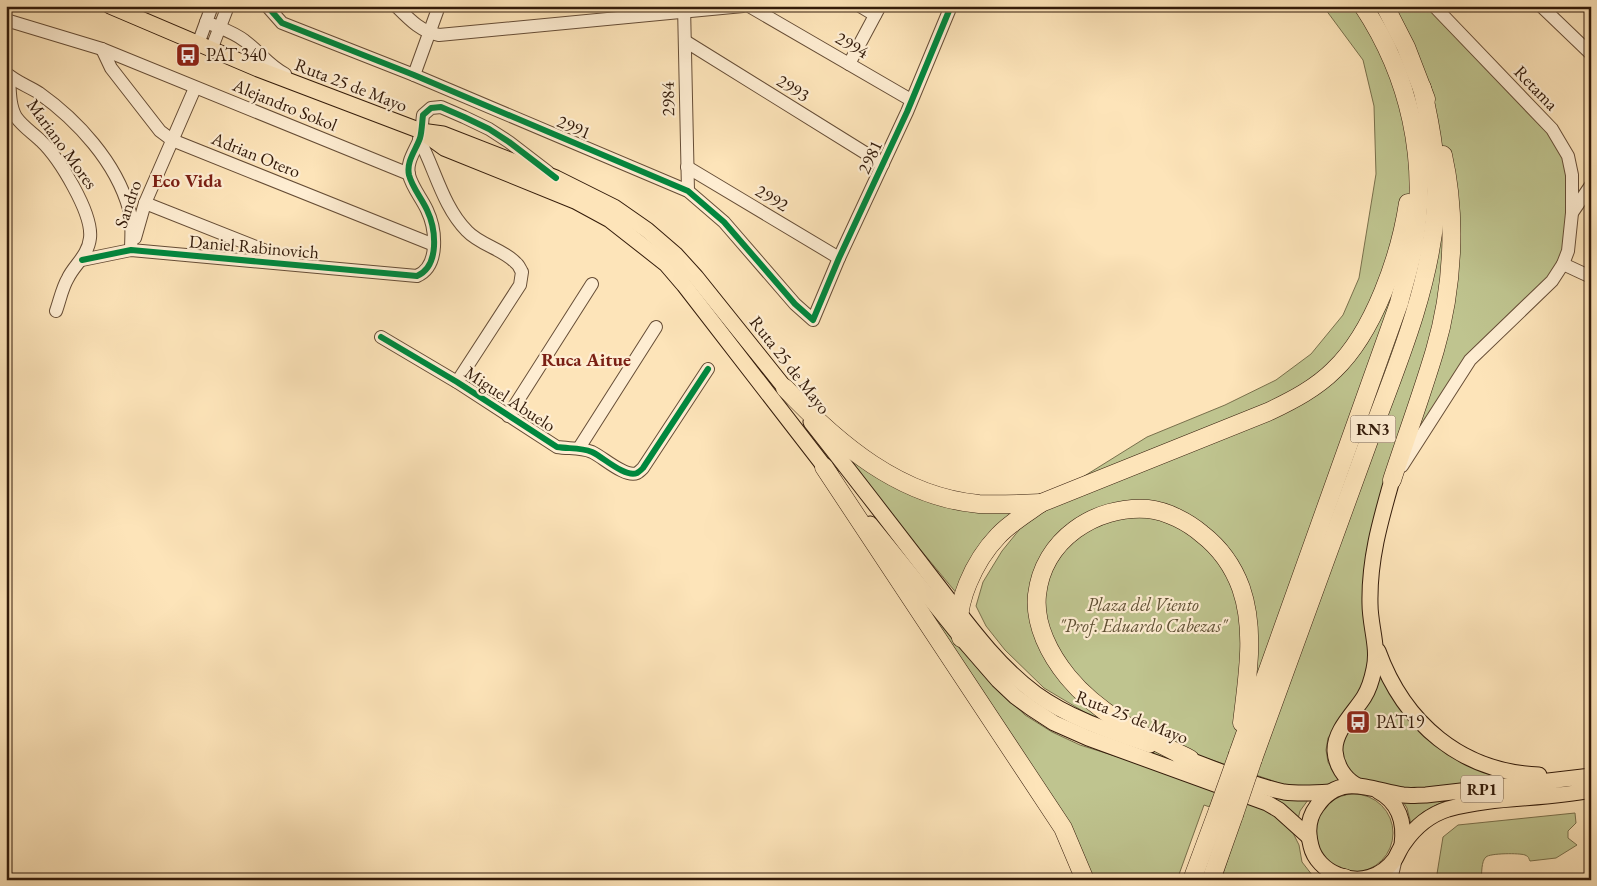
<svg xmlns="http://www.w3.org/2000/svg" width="1597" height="886" font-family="'EB Garamond',serif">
<rect width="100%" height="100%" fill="#fde4b9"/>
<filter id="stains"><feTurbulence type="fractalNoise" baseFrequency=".004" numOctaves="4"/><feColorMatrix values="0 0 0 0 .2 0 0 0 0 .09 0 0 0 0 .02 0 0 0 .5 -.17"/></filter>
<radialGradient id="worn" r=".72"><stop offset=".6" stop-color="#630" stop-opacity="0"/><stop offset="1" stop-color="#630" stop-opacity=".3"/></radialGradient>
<g fill="#bfc48f" stroke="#79704c">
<path d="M1323 6H1434L1552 129 1572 175 1563 264 1470 360 1379 510 1371 643 1367 681 1328 738 1326 750 1328 762 1340 783 1322 786 1285 785 1101 722 1044 688 1005 650 986 626 976 606 983 582 1002 551 1041 503 1147 437 1225 405 1276 380 1311 354 1343 315 1359 278 1376 174 1374 106 1363 60Z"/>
<path d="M837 449 885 479 1019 510 958 595Z"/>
<path d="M881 545 984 676 1025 715 1052 732 1080 745 1198 782 1271 811 1293 833 1299 845 1302 862 1316 880H1221L1241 818 1204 805 1177 880H1088Z"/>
<path d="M1380 665 1424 733 1525 778 1422 789 1404 790 1363 781 1353 776 1345 765 1340 743Z"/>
<path d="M1026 691 1308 800 1300 811 1298 819 1075 726 1040 706Z"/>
<circle cx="1354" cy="833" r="39"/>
<path d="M1402 800 1444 801 1422 813 1411 824 1407 808Z"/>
<path d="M1575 813 1576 823 1568 831V838L1577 845 1556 858 1530 861C1528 857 1529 857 1525 855 1520 853 1490 853 1486 857 1481 861 1482 874 1481 880H1436L1443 837 1458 825Z"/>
</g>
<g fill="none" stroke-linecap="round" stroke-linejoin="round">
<defs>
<g id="minor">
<path d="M267 6 282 23 414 75 688 191 724 222 795 304 813 320 839 258 907 112 951 6"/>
<path d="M396 6C409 19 421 32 439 35L743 6"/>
<path d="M684 6 688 191"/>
<path d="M749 6 911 100"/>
<path d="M860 6 875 15"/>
<path d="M1434 6 1552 129 1568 156 1572 175V213"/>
<path d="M1541 6 1591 54"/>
<path d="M6 20 102 49 409 174"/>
<path d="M206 22C220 28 234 32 245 41 261 53 267 64 285 74"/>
<path d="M685 41 883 164"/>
<path d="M198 44 212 6"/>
<path d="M102 49 111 68 160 131 172 140 434 245"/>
<path d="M211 50 228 6"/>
<path d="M849 64 880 6"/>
<path d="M6 73C16 82 28 86 39 93 77 120 116 162 129 209 133 221 131 238 131 250"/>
<path d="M414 75 439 6"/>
<path d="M9 76C10 89 9 105 16 117 23 127 33 133 41 141 59 158 93 213 90 238 88 256 74 265 68 278 62 288 60 300 56 311"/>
<path d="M419 139C435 169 443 207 467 231 480 245 503 249 516 263 519 265 520 269 522 272L520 285 457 382"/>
<path d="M687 167 839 258"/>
<path d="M145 203 294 262"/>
<path d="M135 238 145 203 195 88"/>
<path d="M82 260 131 250 417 276C440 266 436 229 427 210 422 199 412 187 409 175 406 161 416 150 420 138 422 131 422 122 423 115L431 108 441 107 464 117 489 129 509 142 548 172"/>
<path d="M1563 264 1591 277"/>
<path d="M381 337 457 382 557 447C569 449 580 447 592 452 603 457 625 478 637 473 639 472 641 470 643 468L708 369"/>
<path d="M508 416 592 284"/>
<path d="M579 448 656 327"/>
<path d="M1402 466 1470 360 1552 281 1563 264 1568 251 1572 213 1591 185"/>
<path d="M1391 880 1396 858"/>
</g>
<g id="major">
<path d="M110 6 258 69 421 131 443 134 556 178 614 207 647 230 676 255 696 277 793 398"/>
<path d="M422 132 444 148 575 201 610 220 666 264 684 285 831 475"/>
<path d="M811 422C852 474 892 526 932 578 964 619 995 664 1036 694 1071 719 1110 731 1150 745"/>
<path d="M870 524 965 642 998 680 1016 697 1031 708 1054 723 1088 738 1267 803 1279 810 1309 837"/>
<path d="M1378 651C1404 723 1461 772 1539 775"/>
<path d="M1179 756C1211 767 1252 786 1284 792 1300 794 1315 793 1330 792"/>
<path d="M1591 776 1426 795C1418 795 1411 796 1403 795 1371 790 1340 772 1317 806 1308 818 1307 832 1311 846 1314 859 1325 870 1338 875 1359 884 1381 878 1395 859 1398 854 1400 848 1404 843 1415 827 1429 815 1448 809 1494 796 1544 800 1591 790"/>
<path d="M1356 785C1344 778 1336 765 1335 751 1334 731 1354 713 1364 697 1369 689 1372 679 1374 669 1379 648 1370 626 1370 604 1369 560 1380 522 1392 480"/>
<path d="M1378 791C1399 802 1405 823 1402 845"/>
</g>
<g id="highway">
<path d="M1385 6 1406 47 1426 99"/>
<path d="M785 388C838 444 900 497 979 504 999 505 1020 504 1041 503"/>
<path d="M824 467 1063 828 1085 880"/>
<path d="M1392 480C1406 437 1422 394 1435 350 1453 289 1457 217 1443 155"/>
<path d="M961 638C952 605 976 559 998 536 1010 523 1027 513 1041 503L1270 411C1293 400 1316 388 1334 370 1374 332 1400 256 1408 203"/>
<path d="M1238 754 1399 303C1404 283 1411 263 1414 243 1428 160 1410 77 1363 6"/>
<path d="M1190 759C1146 737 1100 716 1068 677 1050 655 1034 625 1037 595 1043 540 1095 505 1148 509 1167 511 1188 522 1202 534 1220 548 1233 566 1241 588 1256 631 1247 679 1242 723"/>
<path d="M1253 759C1291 654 1330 549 1368 443 1395 370 1428 294 1435 216 1439 172 1432 130 1422 88"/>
<path d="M1192 880 1218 810"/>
<path d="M1211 880 1234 815"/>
<path d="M1343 880 1345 878"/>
</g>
</defs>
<use href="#minor" stroke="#664d36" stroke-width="14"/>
<use href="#major" stroke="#331b0a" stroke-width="17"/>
<use href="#highway" stroke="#331b0a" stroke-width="19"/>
<use href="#minor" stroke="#feedd2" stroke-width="12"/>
<use href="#major" stroke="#fde4b9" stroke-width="15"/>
<use href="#highway" stroke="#fde4b9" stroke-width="18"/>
<defs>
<g id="highway-bridge">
<path d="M1218 810 1238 754"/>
<path d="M1234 815 1253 759"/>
</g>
</defs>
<use href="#highway-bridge" stroke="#331b0a" stroke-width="19" stroke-linecap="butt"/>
<use href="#highway-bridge" stroke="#fde4b9" stroke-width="18"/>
<defs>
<g id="cycleway">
<path d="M267 6 282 23 414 75 688 191 724 222 795 304 813 320 839 258 907 112 951 6"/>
<path d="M82 260 131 250 417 276C440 266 436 229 427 210 422 199 412 187 409 175 406 161 416 150 420 138 422 131 422 122 423 115L431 108 441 107 464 117 489 129 509 142 556 178"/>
<path d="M381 337 457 382 557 447C569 449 580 447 592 452 603 457 625 478 637 473 639 472 641 470 643 468L708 369"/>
</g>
</defs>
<use href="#cycleway" stroke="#feedd2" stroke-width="9"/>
<use href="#cycleway" stroke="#00873e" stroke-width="6"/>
</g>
<defs>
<symbol id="bus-square" viewBox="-11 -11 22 22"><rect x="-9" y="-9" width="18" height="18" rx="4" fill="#8f2418" stroke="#feedd2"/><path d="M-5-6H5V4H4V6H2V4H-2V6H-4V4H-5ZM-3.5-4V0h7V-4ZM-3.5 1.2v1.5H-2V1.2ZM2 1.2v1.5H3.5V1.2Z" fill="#fff"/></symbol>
</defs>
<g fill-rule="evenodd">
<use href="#bus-square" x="174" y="41" width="28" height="28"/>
<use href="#bus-square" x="1344" y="708" width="28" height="28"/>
</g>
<g text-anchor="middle" stroke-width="4.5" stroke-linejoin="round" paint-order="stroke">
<g fill="#feedd2" stroke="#705a46" stroke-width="1">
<rect x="1350.5" y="415.5" width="45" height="27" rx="4"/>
<rect x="1461" y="775.5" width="42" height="27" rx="4"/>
</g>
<g font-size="16" font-weight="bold" fill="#331b0a">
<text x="1373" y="435">RN3</text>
<text x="1482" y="795">RP1</text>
</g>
<g font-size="18" fill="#331b0a" stroke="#feedd2">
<text transform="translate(852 45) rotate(30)" y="6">2994</text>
<text transform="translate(351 85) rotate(21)" y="6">Ruta 25 de Mayo</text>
<text transform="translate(793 88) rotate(32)" y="6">2993</text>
<text transform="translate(1536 88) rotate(46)" y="6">Retama</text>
<text transform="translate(668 99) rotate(-91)" y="6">2984</text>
<text transform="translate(285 105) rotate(22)" y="6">Alejandro Sokol</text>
<text transform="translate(574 127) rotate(23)" y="6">2991</text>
<text transform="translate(62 144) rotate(54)" y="6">Mariano Mores</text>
<text transform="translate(256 155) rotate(22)" y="6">Adrian Otero</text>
<text transform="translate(870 157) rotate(-65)" y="6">2981</text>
<text transform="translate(772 198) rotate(31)" y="6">2992</text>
<text transform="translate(128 204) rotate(-71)" y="6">Sandro</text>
<text transform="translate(254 247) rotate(5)" y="6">Daniel Rabinovich</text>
<text transform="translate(790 365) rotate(52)" y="6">Ruta 25 de Mayo</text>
<text transform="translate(510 399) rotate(33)" y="6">Miguel Abuelo</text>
<text transform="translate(1132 717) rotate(21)" y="6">Ruta 25 de Mayo</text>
</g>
<g font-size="18" fill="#331b0a" stroke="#feedd2" text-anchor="start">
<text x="206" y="61">PAT 340</text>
<text x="1376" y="728">PAT19</text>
</g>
<g font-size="18" font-style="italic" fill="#5d4e32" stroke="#feedd2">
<text x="1143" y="611">Plaza del Viento<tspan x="1143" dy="21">"Prof. Eduardo Cabezas"</tspan></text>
</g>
<g font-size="19" font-weight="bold" fill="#7a1f14" stroke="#feedd2">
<text x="187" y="187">Eco Vida</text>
<text x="586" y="366">Ruca Aitue</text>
</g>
</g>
<rect width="1597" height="886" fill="none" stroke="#fde4b9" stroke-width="25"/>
<rect x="8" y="8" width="1582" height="871" fill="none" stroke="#331b0a" stroke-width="2.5"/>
<rect x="12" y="12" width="1572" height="861" fill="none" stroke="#331b0a"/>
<rect width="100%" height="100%" filter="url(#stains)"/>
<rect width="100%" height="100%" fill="url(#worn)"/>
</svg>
